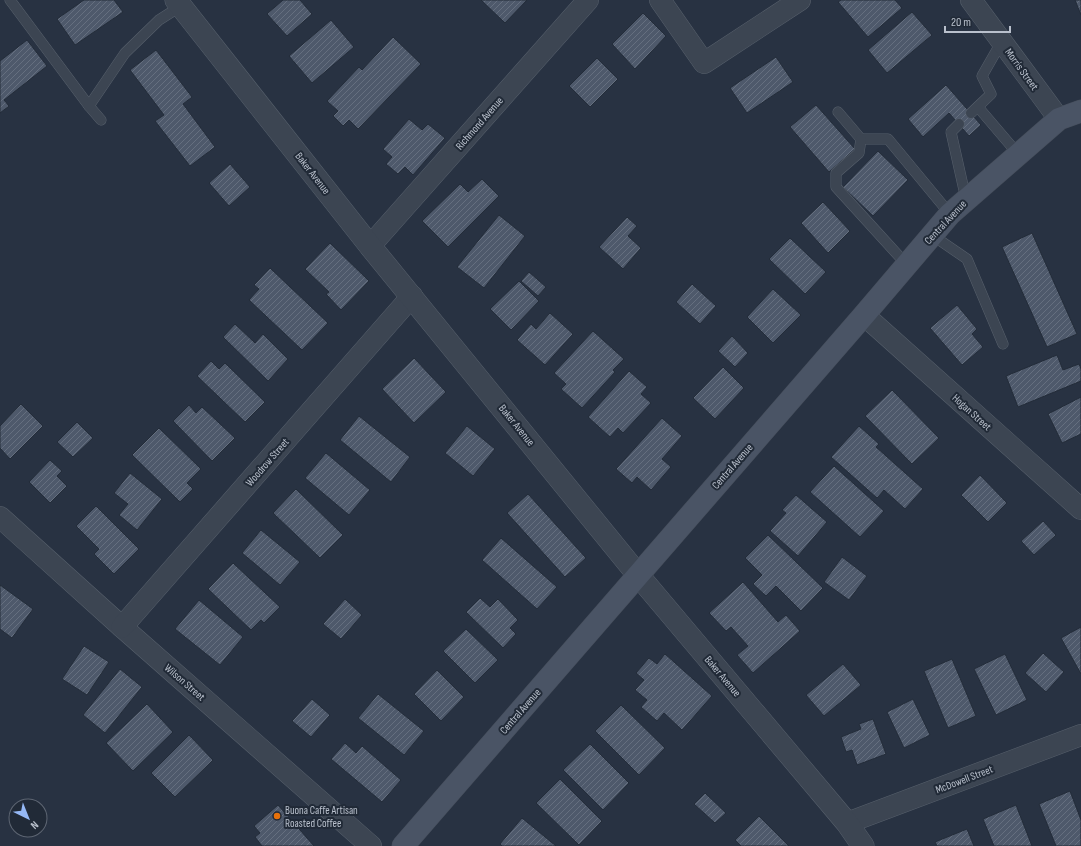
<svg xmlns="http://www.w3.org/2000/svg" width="1081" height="846" font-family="'Sofia Sans Condensed',sans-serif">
<defs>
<pattern id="building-hatch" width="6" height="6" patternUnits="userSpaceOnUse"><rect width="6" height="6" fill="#4e596b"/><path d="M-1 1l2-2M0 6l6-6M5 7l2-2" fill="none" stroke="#656f7f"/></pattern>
</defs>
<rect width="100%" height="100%" fill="#283242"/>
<g fill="url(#building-hatch)" stroke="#232c39">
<path d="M84 0H114L123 12 75 45 57 19Z"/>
<path d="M283 0H300L312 14 287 36 267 14Z"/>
<path d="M481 0H527L505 23Z"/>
<path d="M841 0H895L902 8 868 37 838 2Z"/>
<path d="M1075 0H1081V15Z"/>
<path d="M912 12 932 35 887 73 868 50Z"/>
<path d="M643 13 666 36 635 69 612 44Z"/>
<path d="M331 20 354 47 312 83 289 56Z"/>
<path d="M393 37 421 64 358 129 349 120 343 126 333 116 338 111 327 101 359 67 362 70Z"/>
<path d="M27 40 47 66 4 100 9 106 0 113V61Z"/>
<path d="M156 50 192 97 183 104 215 147 190 166 155 121 164 115 130 70Z"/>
<path d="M776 57 793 82 747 113 730 88Z"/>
<path d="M597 58 618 79 590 107 569 86Z"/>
<path d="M946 85 981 125 969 136 949 113 923 137 908 119Z"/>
<path d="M816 105 855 149 829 172 790 127Z"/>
<path d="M409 119 422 130 428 124 445 138 413 175 405 167 398 174 386 164 392 157 383 149Z"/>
<path d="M878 151 908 180 873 216 843 187Z"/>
<path d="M230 164 250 187 229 206 209 183Z"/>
<path d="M482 179 499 196 448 247 422 221 460 184 468 192Z"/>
<path d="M823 202 850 231 828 253 801 223Z"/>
<path d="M499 215 525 236 484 288 457 267Z"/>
<path d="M627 217 637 226 628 236 641 248 623 269 599 247Z"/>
<path d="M1032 233 1077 334 1047 347 1002 247Z"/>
<path d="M790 238 826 272 805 294 769 259Z"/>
<path d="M330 243 369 281 341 310 326 294 329 292 305 269Z"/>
<path d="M270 268 328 323 302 350 249 300 259 289 254 285Z"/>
<path d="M529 272 546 287 538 296 521 281Z"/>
<path d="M519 281 539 301 511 330 490 309Z"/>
<path d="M692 284 716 306 700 324 676 302Z"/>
<path d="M773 289 801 315 773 343 747 317Z"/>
<path d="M957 305 977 329 972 334 983 347 962 365 930 328Z"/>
<path d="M550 313 573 334 545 365 517 340 531 324 536 329Z"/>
<path d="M235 324 255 343 263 334 288 359 268 381 223 337Z"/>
<path d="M593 331 624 359 613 370 615 372 582 408 561 389 566 384 554 373Z"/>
<path d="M732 336 748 353 735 367 718 351Z"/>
<path d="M1057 355 1063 370 1079 364 1081 369V381L1018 407 1006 376Z"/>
<path d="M414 358 446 392 414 423 382 389Z"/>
<path d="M211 361 219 369 225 363 265 402 245 422 197 376Z"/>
<path d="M723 367 744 388 715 419 693 398Z"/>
<path d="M629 371 647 387 641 394 651 403 623 433 618 428 610 437 588 417Z"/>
<path d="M892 390 939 438 912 464 865 416Z"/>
<path d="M1081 397V434L1062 443 1048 414Z"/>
<path d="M21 404 43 426 10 459 0 448V426Z"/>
<path d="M189 405 196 413 202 407 235 438 212 461 173 421Z"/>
<path d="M359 416 410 457 391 482 340 440Z"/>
<path d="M662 418 682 436 662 459 671 467 651 490 637 477 632 483 616 469Z"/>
<path d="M77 422 93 438 73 457 57 442Z"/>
<path d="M467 426 495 449 473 476 445 453Z"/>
<path d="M859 426 879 444 876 447 923 489 905 509 884 490 877 498 831 457Z"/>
<path d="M159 428 201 469 187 483 193 489 180 502 132 455Z"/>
<path d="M326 453 370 490 349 515 305 478Z"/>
<path d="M50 460 62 471 57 476 67 486 50 503 29 482Z"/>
<path d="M834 466 884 511 860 537 810 492Z"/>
<path d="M130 473 162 499 137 530 119 515 128 504 114 493Z"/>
<path d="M980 475 1007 503 988 522 961 495Z"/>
<path d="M296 489 343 535 320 558 273 513Z"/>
<path d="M528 494 586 558 565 577 507 513Z"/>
<path d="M796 495 827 522 798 556 770 531 786 513 782 510Z"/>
<path d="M96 506 139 549 114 574 94 554 99 549 76 526Z"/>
<path d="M1043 521 1056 535 1034 555 1021 541Z"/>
<path d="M261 530 300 562 280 585 242 553Z"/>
<path d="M768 535 823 588 801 611 776 586 766 596 753 584 762 575 745 558Z"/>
<path d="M501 538 557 587 537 609 482 560Z"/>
<path d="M842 557 867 576 849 600 824 582Z"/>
<path d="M233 563 280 607 264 623 261 620 251 630 208 589Z"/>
<path d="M743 582 778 622 786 615 800 631 753 673 737 655 748 646 731 627 726 631 709 613Z"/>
<path d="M0 585 33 609 12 638 0 629Z"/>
<path d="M480 598 490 607 498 599 518 620 510 628 516 634 503 648 466 612Z"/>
<path d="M345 599 362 615 341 639 323 624Z"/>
<path d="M199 600 243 637 220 665 175 629Z"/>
<path d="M1081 627V674L1061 638Z"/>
<path d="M466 629 498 660 475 683 443 651Z"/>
<path d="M84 646 109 662 87 695 62 679Z"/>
<path d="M1043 653 1064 672 1046 692 1025 673Z"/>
<path d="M665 654 712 696 682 730 664 713 657 721 641 707 647 700 635 690 644 680 636 673 649 658 657 664Z"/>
<path d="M1005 654 1027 700 996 715 974 669Z"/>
<path d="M952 659 976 716 948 728 924 671Z"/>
<path d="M843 664 861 685 824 716 806 695Z"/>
<path d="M120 669 142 687 105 733 83 715Z"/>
<path d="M437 670 464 697 441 721 414 694Z"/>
<path d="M378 694 424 731 404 755 358 718Z"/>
<path d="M312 699 330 715 311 737 292 721Z"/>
<path d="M913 699 930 735 904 748 887 712Z"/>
<path d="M147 704 173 732 133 771 106 743Z"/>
<path d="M621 705 665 748 639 775 595 731Z"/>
<path d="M873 719 886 754 857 765 852 750 846 752 841 737 861 729 859 724Z"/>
<path d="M189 735 213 760 175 797 151 773Z"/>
<path d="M345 743 356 753 362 746 401 780 382 802 331 759Z"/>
<path d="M590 744 629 783 603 810 563 770Z"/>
<path d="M560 779 602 821 579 845 536 803Z"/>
<path d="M1070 791 1081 820V846H1056L1039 804Z"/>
<path d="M705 793 726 813 715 823 694 804Z"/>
<path d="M278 805 314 846H262L255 837 260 833 254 826Z"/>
<path d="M1016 805 1032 846H994L983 819Z"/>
<path d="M759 816 789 846H741L735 840Z"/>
<path d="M522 818 556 846H502L500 844Z"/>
<path d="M967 829 974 846H937L935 842Z"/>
</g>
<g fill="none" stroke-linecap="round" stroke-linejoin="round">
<defs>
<g id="service">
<path d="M10 0 89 106"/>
<path d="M978 107 1018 154"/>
<path d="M838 112 861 139H888L950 214"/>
<path d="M971 113 991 94 982 76 1002 41"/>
<path d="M101 120 89 106 125 53 159 20 181 6"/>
<path d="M959 124 951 132 966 199"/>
<path d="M861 139 859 153 836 173V187L907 265"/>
<path d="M932 235 967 259 1003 344"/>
</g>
<g id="minor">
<path d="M660 0 704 63 800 0"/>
<path d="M971 0 1059 119"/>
<path d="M370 246 588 0"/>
<path d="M864 315 1081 509"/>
<path d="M0 517 122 627 371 846"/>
<path d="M122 627 412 296"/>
<path d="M847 823 1081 735"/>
</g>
<path id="tertiary" d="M176 0 370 246 638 575 847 823 863 846"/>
<path id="secondary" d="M403 846 864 315 950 214 1059 119 1081 111"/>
</defs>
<use href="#service" stroke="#57606c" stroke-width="11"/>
<use href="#minor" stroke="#57606c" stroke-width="22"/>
<use href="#tertiary" stroke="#57606c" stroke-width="23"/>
<use href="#secondary" stroke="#464e5b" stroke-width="23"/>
<use href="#service" stroke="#3c4552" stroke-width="10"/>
<use href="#minor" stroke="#3c4552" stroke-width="21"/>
<use href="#tertiary" stroke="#3c4552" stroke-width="22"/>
<use href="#secondary" stroke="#4a5465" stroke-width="22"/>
</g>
<circle fill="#e8710a" stroke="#212a37" stroke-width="1.5" cx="277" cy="816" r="4"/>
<g text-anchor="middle" stroke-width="4" stroke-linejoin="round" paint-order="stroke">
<g font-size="11" fill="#b9c0cc" stroke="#212a37">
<text transform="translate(1022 69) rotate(54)" y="4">Morris Street</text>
<text transform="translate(479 123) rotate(-49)" y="4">Richmond Avenue</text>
<text transform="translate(313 173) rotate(52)" y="4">Baker Avenue</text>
<text transform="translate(945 222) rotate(-47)" y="4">Central Avenue</text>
<text transform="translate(972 412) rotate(42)" y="4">Hogan Street</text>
<text transform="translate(517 425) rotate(51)" y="4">Baker Avenue</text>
<text transform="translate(267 462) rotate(-49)" y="4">Woodrow Street</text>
<text transform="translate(732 466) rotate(-49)" y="4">Central Avenue</text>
<text transform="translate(723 676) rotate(50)" y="4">Baker Avenue</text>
<text transform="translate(185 682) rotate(41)" y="4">Wilson Street</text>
<text transform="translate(520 711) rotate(-49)" y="4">Central Avenue</text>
<text transform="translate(964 779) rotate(-21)" y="4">McDowell Street</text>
</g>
<g font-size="11" fill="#b9c0cc" stroke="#212a37" text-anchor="start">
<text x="285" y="814">Buona Caffe Artisan<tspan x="285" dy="13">Roasted Coffee</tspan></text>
</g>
</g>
<g transform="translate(28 818) rotate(137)"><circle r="19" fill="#212a37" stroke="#5e6673"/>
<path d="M0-3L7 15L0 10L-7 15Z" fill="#95b8f5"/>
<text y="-6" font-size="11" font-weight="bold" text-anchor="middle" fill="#b9c0cc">N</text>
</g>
<path d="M945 26v6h65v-6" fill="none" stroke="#b9c0cc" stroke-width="2"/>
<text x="951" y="26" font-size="12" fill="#b9c0cc" stroke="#212a37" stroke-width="3" paint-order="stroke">20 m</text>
</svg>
